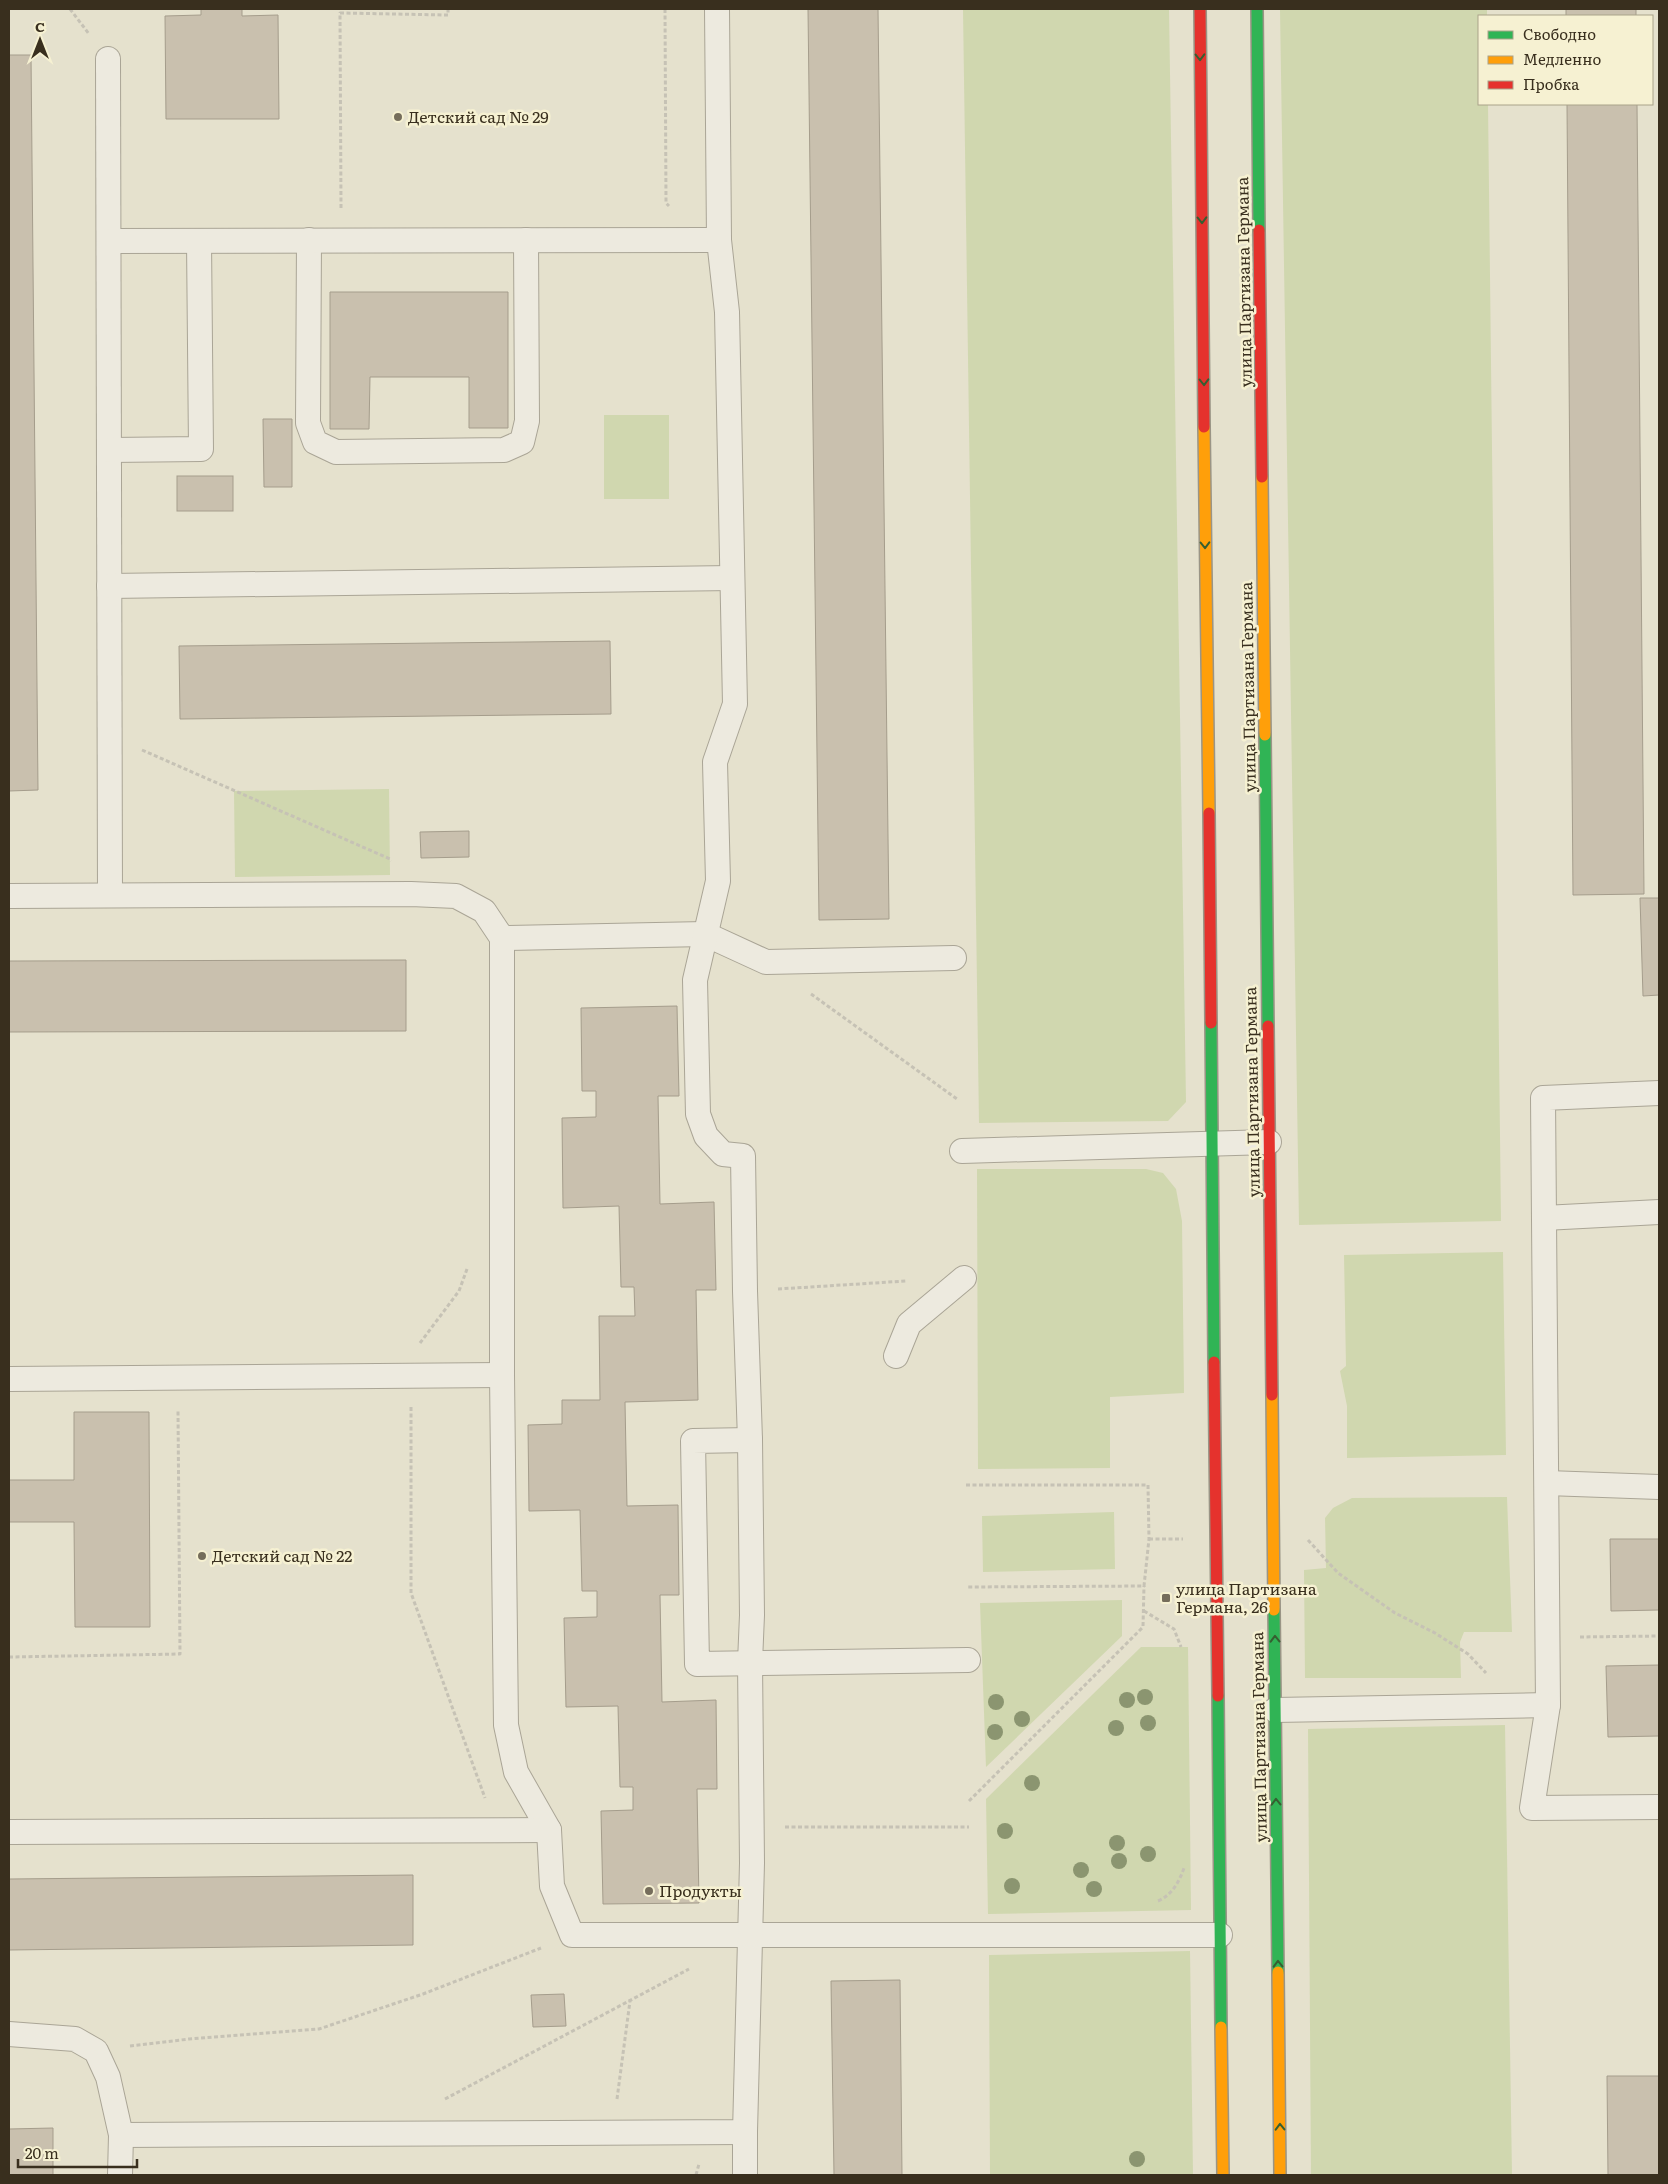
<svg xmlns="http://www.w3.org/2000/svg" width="1668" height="2184" font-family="Literata,serif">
<rect width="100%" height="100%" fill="#e5e1cd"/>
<g fill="#d0d7af">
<path d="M963 9H1169L1186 1102 1168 1121 979 1123Z"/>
<path d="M1280 9H1487V16H1479V104H1488L1501 1221 1299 1225Z"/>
<rect x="604" y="415" width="65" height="84"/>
<path d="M389 789 390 875 235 877 234 791Z"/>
<path d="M977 1169H1146L1163 1173 1176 1189 1182 1221 1184 1393 1110 1397V1468L978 1469Z"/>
<path d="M1503 1252 1506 1455 1347 1458V1406L1340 1371 1346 1366 1344 1255Z"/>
<path d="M1507 1497 1512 1632H1464L1460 1642 1461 1678H1305L1304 1570 1326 1568 1325 1518 1333 1508 1352 1498Z"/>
<path d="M1114 1512 1115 1569 983 1572 982 1516Z"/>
<path d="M1122 1600V1636L986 1767 980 1603Z"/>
<path d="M1141 1647H1188L1191 1910 988 1914 986 1799Z"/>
<path d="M1505 1725 1512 2175H1311L1308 1729Z"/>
<path d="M1190 1951 1193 2175H990L989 1955Z"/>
</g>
<g fill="#c9c0ae" stroke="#a59d8c">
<path d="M201 9H242V16L278 15 279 119H166L165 16 201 15Z"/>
<path d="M808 9H878L889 919 819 920Z"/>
<rect x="1566" y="9" width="70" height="7"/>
<path d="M9 55H31L38 790 9 791Z"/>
<path d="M1567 104H1637L1644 894 1573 895Z"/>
<path d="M330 292H508V428H469V377H370L369 429H330Z"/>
<path d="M263 419H292V487H264Z"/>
<rect x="177" y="476" width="56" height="35"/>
<path d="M610 641 611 714 180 719 179 646Z"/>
<path d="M469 831V857L421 858 420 832Z"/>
<path d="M1640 898H1659V995L1643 996Z"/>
<path d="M406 960V1031L9 1032V961Z"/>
<path d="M677 1006 679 1096H658L660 1204 714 1202 716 1290H696L698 1400 625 1402 627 1506 678 1505 679 1595H660L662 1702 716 1700 717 1789H697L699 1903 603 1904 601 1811 633 1810V1787H620L618 1706 566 1707 564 1618 597 1617V1591H582L580 1510 529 1511 528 1425 562 1424V1400H600L599 1316H635L634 1287H621L619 1206 563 1208 562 1118 596 1117V1091H582L581 1008Z"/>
<path d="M74 1412H149L150 1627H75L74 1522H9V1480H74Z"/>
<path d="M1610 1539H1659V1610L1611 1611Z"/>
<path d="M1659 1665V1736L1608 1737 1606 1666Z"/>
<path d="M413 1875V1945L9 1950V1879Z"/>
<path d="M900 1980 902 2175H834L831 1981Z"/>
<path d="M564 1994 566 2026 533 2027 531 1995Z"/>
<path d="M1607 2076H1659V2175H1608Z"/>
<path d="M53 2128V2175H9V2129Z"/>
</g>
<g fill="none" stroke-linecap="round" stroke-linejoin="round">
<defs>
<g id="lane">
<path d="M108 59 110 895"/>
<path d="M309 240 308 423 315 442 336 452 504 450 522 442 527 421 526 240"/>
<path d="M109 241 719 240"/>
<path d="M110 450 201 449 199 241"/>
<path d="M109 586 732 578"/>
<path d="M9 896 411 894 456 896 484 911 502 938V1375L506 1725 516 1772 549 1830 552 1886 572 1935H1220"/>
<path d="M502 938 705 934 766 962 954 958"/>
<path d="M1659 1093 1543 1098 1548 1705 1532 1808 1659 1807"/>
<path d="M962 1151 1269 1142"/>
<path d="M1544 1218 1659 1212"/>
<path d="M896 1356 909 1324 964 1278"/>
<path d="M9 1379 502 1375"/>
<path d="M750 1440 693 1441 697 1664 968 1660"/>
<path d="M1547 1483 1659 1487"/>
<path d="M1275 1710 1548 1705"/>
<path d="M9 1832 549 1830"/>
<path d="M9 2034 75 2039 96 2051 108 2077 121 2135 120 2175"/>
<path d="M121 2135 745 2132 752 1863 750 1662 752 1615 750 1440 745 1291 743 1156 723 1154 706 1136 698 1114 695 980 718 881 715 762 735 704 727 312 719 240 717 9"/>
<path d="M745 2175V2132"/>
</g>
<g id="fast">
<path d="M1257 9 1259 230"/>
<path d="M1265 735 1268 1026"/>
<path d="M1211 1023 1214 1362"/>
<path d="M1274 1610 1278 1972"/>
<path d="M1218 1696 1221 2027"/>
</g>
<g id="slow">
<path d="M1204 427 1209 813"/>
<path d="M1262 477 1265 735"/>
<path d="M1272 1395 1274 1610"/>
<path d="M1278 1972 1280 2175"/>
<path d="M1221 2027 1223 2175"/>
</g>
<g id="jam">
<path d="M1200 9 1204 427"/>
<path d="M1259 230 1262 477"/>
<path d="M1209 813 1211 1023"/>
<path d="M1268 1026 1272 1395"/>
<path d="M1214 1362 1218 1696"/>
</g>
</defs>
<use href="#lane" stroke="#aaa596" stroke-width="26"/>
<use href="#fast" stroke="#9a9586" stroke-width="14"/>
<use href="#slow" stroke="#9a9586" stroke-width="14"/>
<use href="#jam" stroke="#9a9586" stroke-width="14"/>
<g stroke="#c6c2b5" stroke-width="3" stroke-dasharray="4 2.5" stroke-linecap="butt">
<path d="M70 9 89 34"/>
<path d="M665 9 666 203 669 206"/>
<path d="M341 208 340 13 448 15V9"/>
<path d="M142 750 390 859 391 861"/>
<path d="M811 994 957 1099"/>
<path d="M778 1289 906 1281"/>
<path d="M420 1343 459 1291 467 1269"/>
<path d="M411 1407V1593L485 1798"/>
<path d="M966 1485H1148L1149 1539 1144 1586 967 1587"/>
<path d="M1149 1539H1183"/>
<path d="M1308 1540 1338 1573 1395 1613 1435 1633 1468 1654 1486 1673"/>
<path d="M1144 1611 1174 1629 1181 1647"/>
<path d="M1580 1637 1659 1636"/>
<path d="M9 1657 180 1654 178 1411"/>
<path d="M969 1801 1143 1627 1144 1586"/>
<path d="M785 1827H969"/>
<path d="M1158 1901C1172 1895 1179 1882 1184 1868"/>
<path d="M130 2046 189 2039 319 2029 423 1994 541 1948"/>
<path d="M445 2099 689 1969"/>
<path d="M617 2099 630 2001"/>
<path d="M696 2175 699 2164"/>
</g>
<use href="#lane" stroke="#edeadf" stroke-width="24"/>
<use href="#fast" stroke="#30b455" stroke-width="11"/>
<use href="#slow" stroke="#ff9f0a" stroke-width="11"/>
<use href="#jam" stroke="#e5322d" stroke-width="11"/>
</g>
<g fill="#8b9570">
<circle cx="1145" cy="1697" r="8"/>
<circle cx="1127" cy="1700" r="8"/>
<circle cx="996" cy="1702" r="8"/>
<circle cx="1022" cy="1719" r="8"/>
<circle cx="1148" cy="1723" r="8"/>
<circle cx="1116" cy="1728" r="8"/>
<circle cx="995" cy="1732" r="8"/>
<circle cx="1032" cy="1783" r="8"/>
<circle cx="1005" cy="1831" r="8"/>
<circle cx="1117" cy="1843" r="8"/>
<circle cx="1148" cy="1854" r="8"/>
<circle cx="1119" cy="1861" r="8"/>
<circle cx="1081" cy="1870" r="8"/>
<circle cx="1012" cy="1886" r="8"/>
<circle cx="1094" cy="1889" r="8"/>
<circle cx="1137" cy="2159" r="8"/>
</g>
<defs><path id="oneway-chevron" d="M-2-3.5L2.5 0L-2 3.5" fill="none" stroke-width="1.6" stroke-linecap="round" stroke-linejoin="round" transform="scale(1.25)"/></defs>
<g stroke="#365e31">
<use href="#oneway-chevron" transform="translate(1200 57) rotate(89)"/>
<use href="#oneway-chevron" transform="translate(1202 220) rotate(89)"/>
<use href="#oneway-chevron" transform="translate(1204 382) rotate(89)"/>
<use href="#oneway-chevron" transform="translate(1205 545) rotate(89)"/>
<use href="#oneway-chevron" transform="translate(1275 1639) rotate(-91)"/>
<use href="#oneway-chevron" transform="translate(1276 1802) rotate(-91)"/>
<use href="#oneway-chevron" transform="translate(1278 1964) rotate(-91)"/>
<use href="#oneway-chevron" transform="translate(1280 2127) rotate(-91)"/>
</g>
<g fill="#756d5b" stroke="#f6f1d2" stroke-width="2">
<circle cx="398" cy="117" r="5"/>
<circle cx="202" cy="1556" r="5"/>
<rect x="1161" y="1593" width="10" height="10" rx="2.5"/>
<circle cx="649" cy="1891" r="5"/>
</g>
<g text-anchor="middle" stroke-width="5" stroke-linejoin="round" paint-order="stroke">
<g font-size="16" fill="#392f1e" stroke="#f6f1d2" text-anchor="start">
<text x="408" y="123">Детский сад № 29</text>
<text x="212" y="1562">Детский сад № 22</text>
<text x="1176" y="1595">улица Партизана<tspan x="1176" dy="18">Германа, 26</tspan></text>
<text x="659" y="1897">Продукты</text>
</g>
<g font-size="16" fill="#392f1e" stroke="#f6f1d2">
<text transform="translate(1244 282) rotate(-91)" y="6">улица Партизана Германа</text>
<text transform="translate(1248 687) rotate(-91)" y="6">улица Партизана Германа</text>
<text transform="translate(1252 1092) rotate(-91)" y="6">улица Партизана Германа</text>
<text transform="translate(1259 1737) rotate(-91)" y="6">улица Партизана Германа</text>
</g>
</g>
<rect width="1668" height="2184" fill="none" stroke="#392f1e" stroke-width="20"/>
<rect x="1478" y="15" width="175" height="90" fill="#f6f1d2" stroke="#aaa38a"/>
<rect x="1488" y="31" width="25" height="8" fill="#30b455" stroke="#aaa38a"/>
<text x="1523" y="40" font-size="15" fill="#392f1e">Свободно</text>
<rect x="1488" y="56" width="25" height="8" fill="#ff9f0a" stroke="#aaa38a"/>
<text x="1523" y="65" font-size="15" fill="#392f1e">Медленно</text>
<rect x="1488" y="81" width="25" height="8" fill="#e5322d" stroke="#aaa38a"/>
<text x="1523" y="90" font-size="15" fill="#392f1e">Пробка</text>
<g transform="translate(40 40)" stroke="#f6f1d2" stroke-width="4" paint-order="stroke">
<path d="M0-4L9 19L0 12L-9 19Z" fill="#392f1e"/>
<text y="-8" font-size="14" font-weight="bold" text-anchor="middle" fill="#392f1e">С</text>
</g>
<path d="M18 2159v8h119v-8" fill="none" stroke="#392f1e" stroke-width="2.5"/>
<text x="25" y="2159" font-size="15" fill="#392f1e" stroke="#f6f1d2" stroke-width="4" paint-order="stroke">20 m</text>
</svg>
